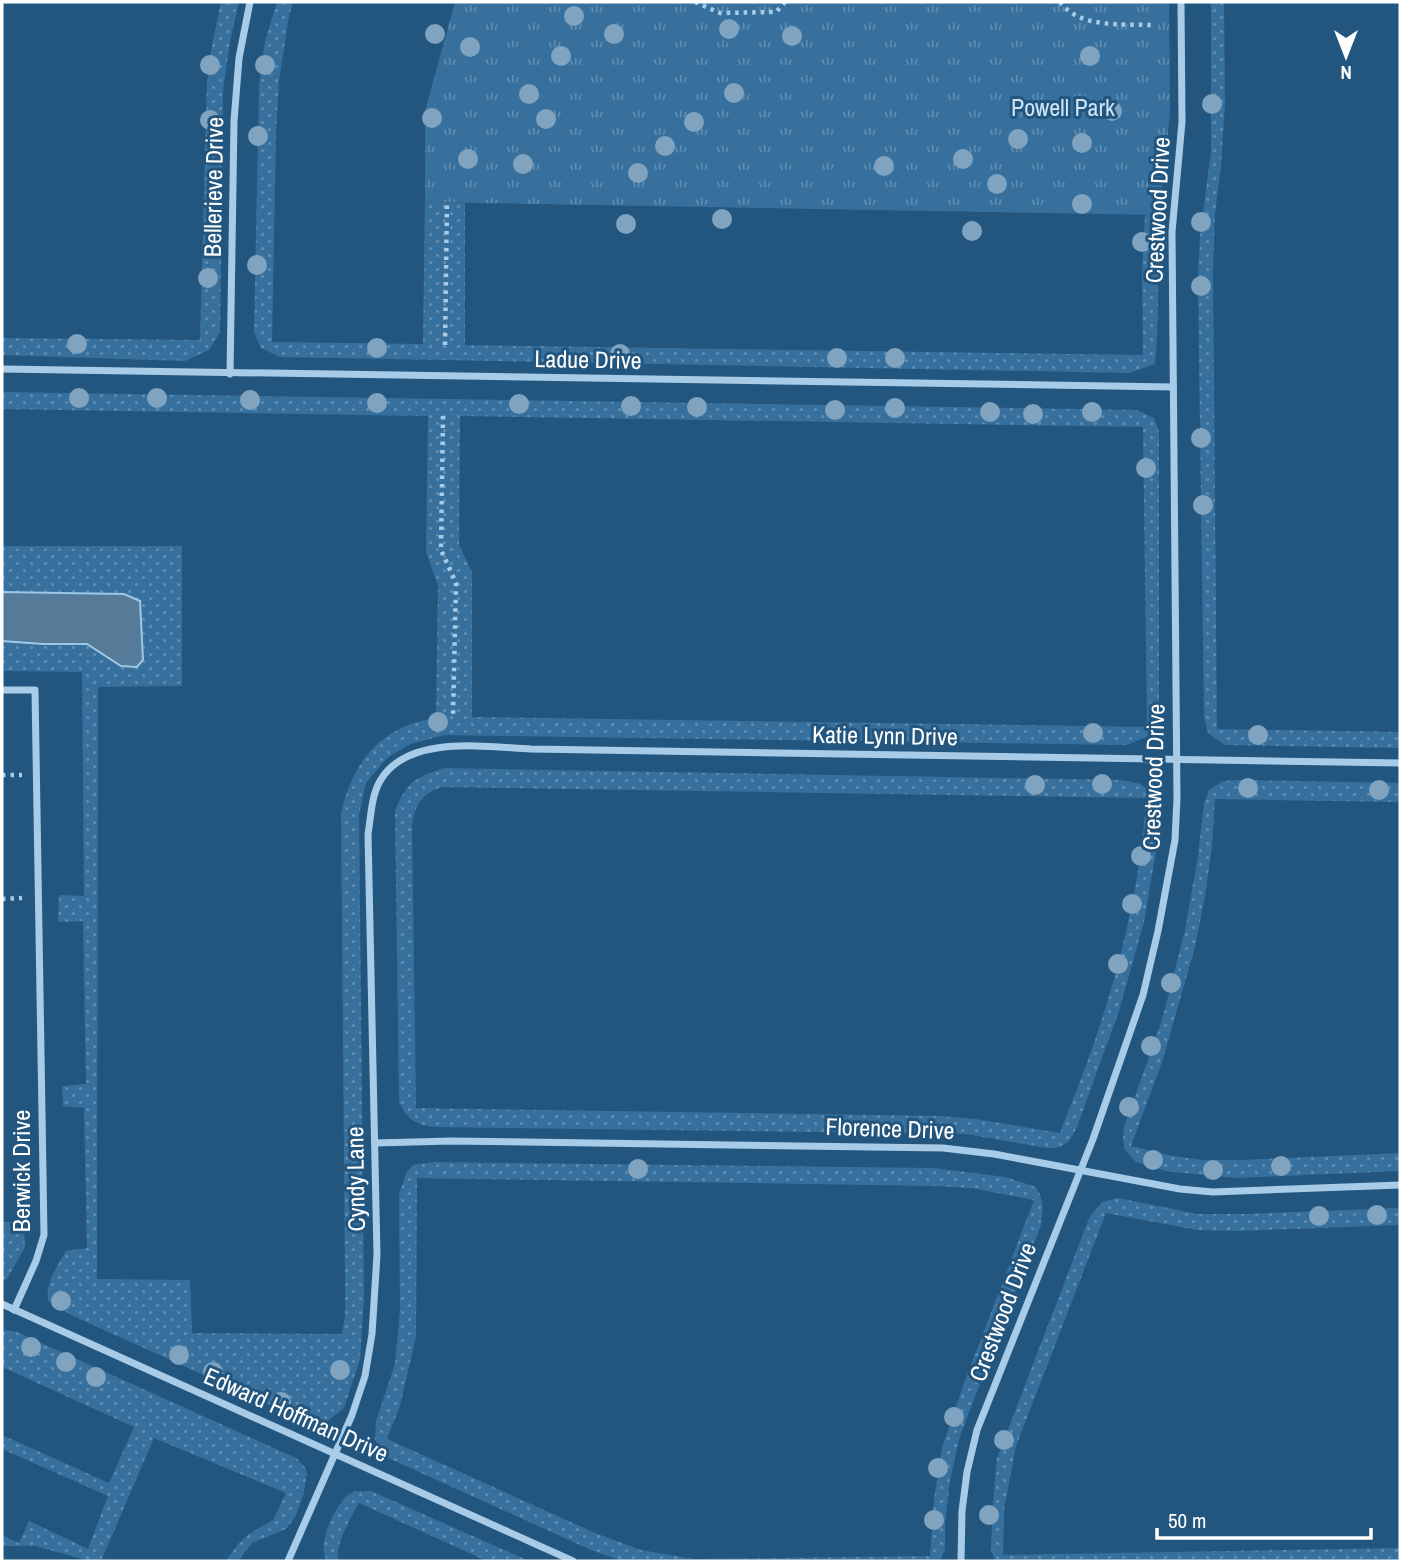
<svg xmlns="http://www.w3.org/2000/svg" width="1402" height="1563" font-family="'Archivo Narrow',sans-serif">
<defs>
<pattern id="grass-dots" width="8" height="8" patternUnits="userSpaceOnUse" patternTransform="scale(1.75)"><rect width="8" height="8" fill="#37709d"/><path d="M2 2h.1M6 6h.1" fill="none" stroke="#5f8db1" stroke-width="1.8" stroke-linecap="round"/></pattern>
<pattern id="park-tufts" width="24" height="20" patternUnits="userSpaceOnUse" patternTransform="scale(1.75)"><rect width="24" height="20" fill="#37709d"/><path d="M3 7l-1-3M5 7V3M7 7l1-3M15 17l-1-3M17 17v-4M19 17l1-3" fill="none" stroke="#5f8db1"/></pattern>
</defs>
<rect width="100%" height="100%" fill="#23567f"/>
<g fill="url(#grass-dots)" fill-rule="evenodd">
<path d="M221 2H239L230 42 223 91 220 332 209 350 185 361 2 355V338L200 340 207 83 212 45Z"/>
<path d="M277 2H293L289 16 279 81 276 132 272 342 423 344 425 202 465 203V345L1143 355 1142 275 1145 215H1159C1157 265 1160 314 1155 364L1129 373 280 357 261 348 254 332 259 86 265 41Z"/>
<path d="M1211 2H1224L1225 103 1221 166 1215 213 1213 271 1217 729 1400 732V748L1225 745 1208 733 1204 717 1198 279 1200 236 1211 152Z"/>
<path d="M2 392 1137 410 1154 418 1159 432V713L1153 734 1127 745 445 735 410 744 387 758 366 783 359 815 364 1297 360 1359 344 1408 324 1424 303 1420 71 1315 48 1301C45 1282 57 1267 66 1251L87 1248 84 1108 63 1106 62 1086 86 1084 83 921 58 922 59 895 84 896 82 672 2 671V641L43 644H87L121 666 35 594 2 592V546H182V686L98 687 97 1279 190 1280 192 1333 342 1334 345 1315V1275L341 814C352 762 381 726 436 718L438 585 426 552 428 416 2 409ZM460 416 1143 427 1147 727 472 717V572L459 545Z"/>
<path d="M444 768 1122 780 1141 784 1150 792 1157 804 1159 834 1144 922 1119 1011 1077 1127C1069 1143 1066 1148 1047 1148L966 1134 435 1127C415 1125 407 1119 399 1102L395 811C407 781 415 778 444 768ZM442 787 1146 798C1141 881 1121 965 1094 1043 1084 1073 1071 1103 1060 1133L976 1119 939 1116 416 1108 412 825C415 805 422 793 442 787Z"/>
<path d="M1238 780 1400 783V802L1215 799 1212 847 1205 896 1195 947 1162 1062 1131 1146 1173 1156 1202 1160H1241L1400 1153V1171L1234 1178 1166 1171 1136 1162 1124 1149 1123 1137 1124 1127 1162 1020 1185 930 1198 856 1204 804 1209 790 1223 781Z"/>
<path d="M433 1162 934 1168 1005 1177 1036 1187C1044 1200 1043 1210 1041 1225L960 1436 950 1480 945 1524V1550L939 1561H623L591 1550 386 1457 375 1440 376 1421 395 1364 400 1310 399 1194 407 1171 413 1165ZM417 1178 937 1186 972 1188 1034 1200 963 1386 942 1448 934 1499 930 1556 693 1559 641 1550 595 1533 387 1439 400 1406 416 1336Z"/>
<path d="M1118 1198 1198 1214H1246L1400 1208V1225L1239 1231 1197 1230 1106 1213 1016 1446 1004 1509 1003 1555 1400 1548V1561H995L991 1550 993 1502 997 1458 1090 1216 1102 1202Z"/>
<path d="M2 1222H24L25 1247 7 1279 2 1281Z"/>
<path d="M6 1330 17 1332 296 1458 305 1467 307 1474 303 1496 295 1517 286 1529 252 1543 238 1561H226L238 1544 249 1534 273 1520 286 1493 154 1438 101 1561H90L35 1546H2V1535L19 1543 29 1521 88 1549 108 1496 2 1449V1435L109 1483 134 1427 2 1367V1332Z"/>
<path d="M355 1491H371L529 1561H487L359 1503C351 1517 335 1545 338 1561H326C325 1555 323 1550 324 1544 325 1528 340 1496 355 1491Z"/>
</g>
<path fill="url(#park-tufts)" d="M455 2H1169L1170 113 1159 215 425 202V111Z"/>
<path fill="#567b98" stroke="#9cc8e8" stroke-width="2" d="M2 592 124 594 140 601 143 660 137 667 121 666 87 644H43L2 641Z"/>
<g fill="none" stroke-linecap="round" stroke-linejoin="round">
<g stroke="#a8cce7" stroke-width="4.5" stroke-dasharray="3.5 5" stroke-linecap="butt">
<path d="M695 2 720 13 776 12 785 2"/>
<path d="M1060 2C1079 28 1121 24 1151 25"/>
<path d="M445 345 447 203"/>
<path d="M443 416 441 550 456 583 453 717"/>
<path d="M2 775H22"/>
<path d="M2 899 22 898"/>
</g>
<g stroke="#a8cce7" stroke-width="7">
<path d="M2 369 1173 387"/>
<path d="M230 374 234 121 239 58 250 2"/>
<path d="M2 690H35L44 1235 36 1261 14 1310"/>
<path d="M375 1143 451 1141 943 1148 994 1154 1180 1189 1213 1192 1400 1185"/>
<path d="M2 1304 573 1561"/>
<path d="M288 1561 352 1415 365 1376 372 1334 377 1255 368 834C371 817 371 797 380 781 407 734 485 747 531 749L1400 763"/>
<path d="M961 1561 962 1511 967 1472 977 1430 1093 1139 1143 995 1158 931 1175 840 1177 799 1172 232 1182 122 1181 2"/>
</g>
</g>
<g fill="#80a4c0">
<circle cx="574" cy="16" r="10"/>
<circle cx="729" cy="29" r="10"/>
<circle cx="435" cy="34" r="10"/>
<circle cx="614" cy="34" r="10"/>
<circle cx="792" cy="36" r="10"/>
<circle cx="470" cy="47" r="10"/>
<circle cx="561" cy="56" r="10"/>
<circle cx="1090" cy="56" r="10"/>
<circle cx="210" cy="65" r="10"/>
<circle cx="265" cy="65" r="10"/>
<circle cx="734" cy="93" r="10"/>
<circle cx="529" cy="94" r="10"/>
<circle cx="1212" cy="104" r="10"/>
<circle cx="1112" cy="111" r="10"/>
<circle cx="432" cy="118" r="10"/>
<circle cx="546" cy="119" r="10"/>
<circle cx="210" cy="120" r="10"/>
<circle cx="694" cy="122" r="10"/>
<circle cx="258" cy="136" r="10"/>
<circle cx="1018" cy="139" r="10"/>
<circle cx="1082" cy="143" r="10"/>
<circle cx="665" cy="146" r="10"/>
<circle cx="468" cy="159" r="10"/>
<circle cx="963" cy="159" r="10"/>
<circle cx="523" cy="164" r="10"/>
<circle cx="884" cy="166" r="10"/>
<circle cx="638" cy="173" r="10"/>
<circle cx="997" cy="184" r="10"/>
<circle cx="1082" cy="204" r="10"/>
<circle cx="722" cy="219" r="10"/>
<circle cx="1201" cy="222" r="10"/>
<circle cx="626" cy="224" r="10"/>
<circle cx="972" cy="231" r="10"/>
<circle cx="1142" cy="242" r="10"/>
<circle cx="257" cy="265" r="10"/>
<circle cx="208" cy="278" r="10"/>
<circle cx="1201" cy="286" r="10"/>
<circle cx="77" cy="344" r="10"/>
<circle cx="377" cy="348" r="10"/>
<circle cx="620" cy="354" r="10"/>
<circle cx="837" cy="358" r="10"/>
<circle cx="895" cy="358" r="10"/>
<circle cx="79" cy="398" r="10"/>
<circle cx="157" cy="398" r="10"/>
<circle cx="250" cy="400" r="10"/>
<circle cx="377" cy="403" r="10"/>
<circle cx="519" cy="404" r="10"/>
<circle cx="631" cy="406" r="10"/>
<circle cx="697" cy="407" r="10"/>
<circle cx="895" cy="408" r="10"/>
<circle cx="835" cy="410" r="10"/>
<circle cx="990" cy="412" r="10"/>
<circle cx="1092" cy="412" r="10"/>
<circle cx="1033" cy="414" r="10"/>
<circle cx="1201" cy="438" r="10"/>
<circle cx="1146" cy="468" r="10"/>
<circle cx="1203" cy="505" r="10"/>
<circle cx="438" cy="722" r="10"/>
<circle cx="1093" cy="733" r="10"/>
<circle cx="1258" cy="735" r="10"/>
<circle cx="1102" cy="784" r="10"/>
<circle cx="1035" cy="785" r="10"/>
<circle cx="1248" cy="788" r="10"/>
<circle cx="1379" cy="790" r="10"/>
<circle cx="1141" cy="856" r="10"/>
<circle cx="1132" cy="904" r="10"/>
<circle cx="1118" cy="964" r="10"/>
<circle cx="1171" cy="983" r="10"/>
<circle cx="1151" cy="1046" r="10"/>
<circle cx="1129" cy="1107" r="10"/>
<circle cx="1153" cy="1160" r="10"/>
<circle cx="1281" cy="1166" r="10"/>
<circle cx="638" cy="1169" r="10"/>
<circle cx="1213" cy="1170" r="10"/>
<circle cx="1377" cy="1215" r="10"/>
<circle cx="1319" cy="1216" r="10"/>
<circle cx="61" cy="1301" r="10"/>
<circle cx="31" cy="1347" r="10"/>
<circle cx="179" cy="1355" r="10"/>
<circle cx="66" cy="1362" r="10"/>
<circle cx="340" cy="1370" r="10"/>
<circle cx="213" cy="1372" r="10"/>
<circle cx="96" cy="1377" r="10"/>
<circle cx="281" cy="1402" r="10"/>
<circle cx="954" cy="1417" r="10"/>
<circle cx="1004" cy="1440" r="10"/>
<circle cx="938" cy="1468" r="10"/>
<circle cx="989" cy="1515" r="10"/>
<circle cx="934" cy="1520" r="10"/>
</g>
<g text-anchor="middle" stroke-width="6" stroke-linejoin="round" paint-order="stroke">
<g font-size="24" fill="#cce4f5" stroke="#23567f">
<text x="1063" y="116">Powell Park</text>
</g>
<g font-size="24" fill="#fff" stroke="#23567f">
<text transform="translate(214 187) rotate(-89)" y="8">Bellerieve Drive</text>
<text transform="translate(1158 210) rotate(-87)" y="8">Crestwood Drive</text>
<text transform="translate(588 360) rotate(1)" y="8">Ladue Drive</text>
<text transform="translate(885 736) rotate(1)" y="8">Katie Lynn Drive</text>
<text transform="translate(1154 777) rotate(-88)" y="8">Crestwood Drive</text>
<text transform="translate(890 1129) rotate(2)" y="8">Florence Drive</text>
<text transform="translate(22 1171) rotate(-90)" y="8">Berwick Drive</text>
<text transform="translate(356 1179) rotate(-91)" y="8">Cyndy Lane</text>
<text transform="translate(1003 1312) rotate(-69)" y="8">Crestwood Drive</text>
<text transform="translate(296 1415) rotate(24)" y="8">Edward Hoffman Drive</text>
</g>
</g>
<rect width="1402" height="1563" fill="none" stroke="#ffffff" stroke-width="7"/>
<g transform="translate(1346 56) rotate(180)" stroke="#23567f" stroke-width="5" paint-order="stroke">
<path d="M0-5L12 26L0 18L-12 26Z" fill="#ffffff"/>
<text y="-10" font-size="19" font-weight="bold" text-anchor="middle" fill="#ffffff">N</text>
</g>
<path d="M1157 1528v10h214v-10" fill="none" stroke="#ffffff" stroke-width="3.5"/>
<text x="1168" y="1528" font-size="21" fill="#ffffff" stroke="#23567f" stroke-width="5" paint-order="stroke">50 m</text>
</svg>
